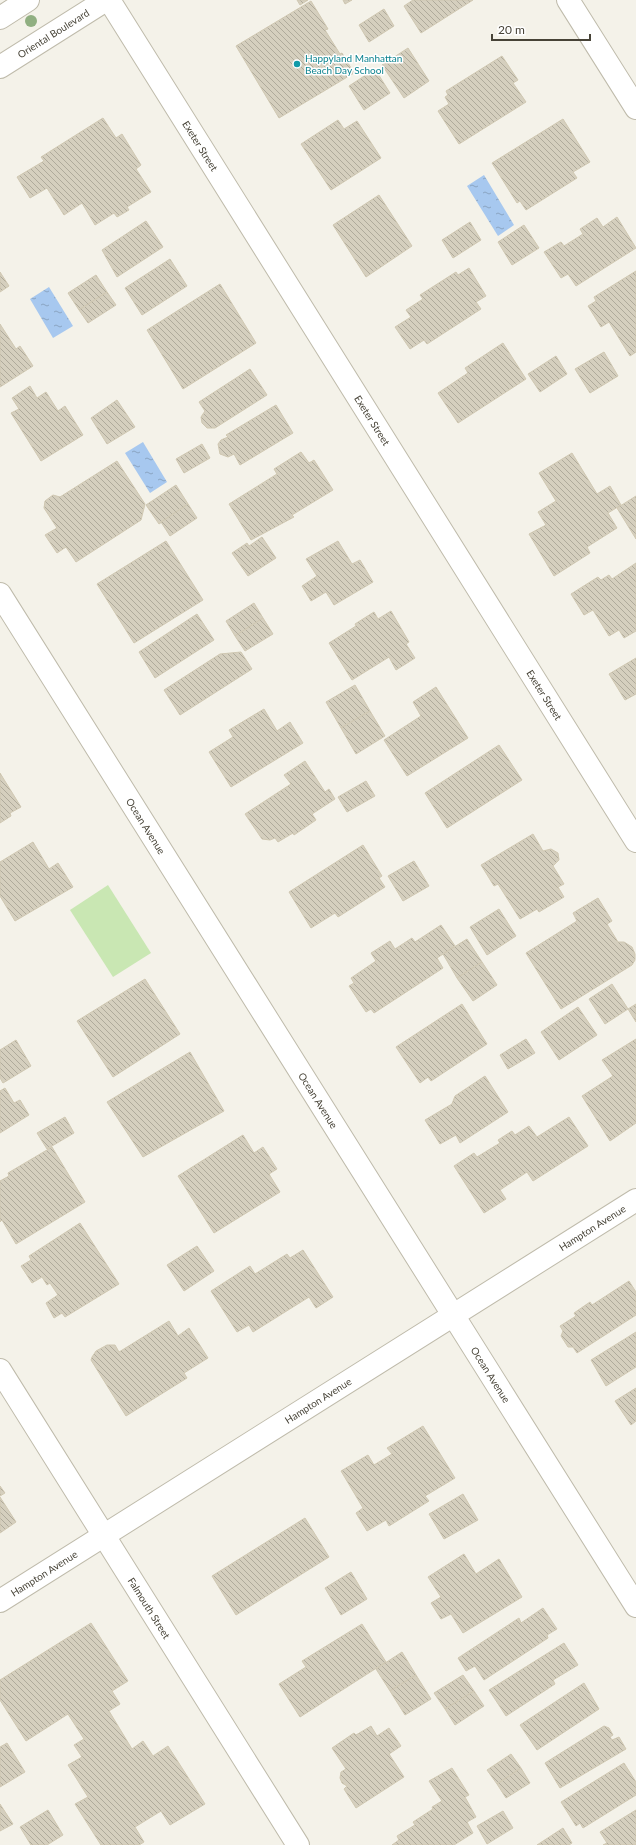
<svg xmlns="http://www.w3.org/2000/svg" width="636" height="1845" font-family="Lato,sans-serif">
<defs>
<pattern id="water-ripples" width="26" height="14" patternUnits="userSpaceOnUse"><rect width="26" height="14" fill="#a7c8ef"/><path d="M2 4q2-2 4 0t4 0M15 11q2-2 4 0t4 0" fill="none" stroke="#8aa4c2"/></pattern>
<pattern id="building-back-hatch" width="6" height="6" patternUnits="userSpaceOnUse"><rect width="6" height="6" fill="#d5cfbe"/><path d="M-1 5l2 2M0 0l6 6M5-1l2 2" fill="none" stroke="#afaa9b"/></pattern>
</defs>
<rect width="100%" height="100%" fill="#f4f2e9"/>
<path fill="#c9e7b3" d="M108 885 151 953 113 977 70 910Z"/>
<g fill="url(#water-ripples)">
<path d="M484 175 514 225 498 236 467 186Z"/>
<path d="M49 287 73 326 53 338 30 299Z"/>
<path d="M143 442 167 482 150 493 125 453Z"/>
</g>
<g fill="url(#building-back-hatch)" stroke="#d0c8b2">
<path d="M297 0H308L300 5Z"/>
<path d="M343 0H352L345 4Z"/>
<path d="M413 0H473L421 33 404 6Z"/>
<path d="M311 1 328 29 325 30 340 54 342 53 354 73 279 118 236 46Z"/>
<path d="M384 9 394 26 369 42 359 25Z"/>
<path d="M408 48 429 81 404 98 382 65Z"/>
<path d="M502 56 518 80 513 83 526 102 459 144 438 111 449 104 445 97 448 95 446 91Z"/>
<path d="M375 69 390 93 364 110 349 86Z"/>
<path d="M103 118 116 138 122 134 141 165 136 169 151 192 127 207 129 210 117 217 114 213 95 225 82 203 64 215 47 188 30 198 17 177 44 161 41 157Z"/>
<path d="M563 119 590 162 573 172 577 178 526 210 520 201 517 203 492 163Z"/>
<path d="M338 120 344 129 357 121 381 158 331 190 301 144Z"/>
<path d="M379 195 412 246 366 277 333 225Z"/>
<path d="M617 217 636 248 576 286 568 274 561 278 544 252 561 242 564 246 583 234 580 229 597 218 603 227Z"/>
<path d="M146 221 163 247 117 277 102 250Z"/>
<path d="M470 222 481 240 453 258 442 240Z"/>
<path d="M524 225 539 248 512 265 498 242Z"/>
<path d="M170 259 187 286 142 315 125 288Z"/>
<path d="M469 268 486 296 476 302 481 309 427 344 424 340 410 349 395 327 411 317 406 310 423 299 420 295 456 272 458 275Z"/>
<path d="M636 271V352L630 356 609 322 601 327 588 306 596 301 594 297Z"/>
<path d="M0 272 9 286 0 292Z"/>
<path d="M96 275 107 292 79 310 68 293Z"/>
<path d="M220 284 256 343 183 389 147 330Z"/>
<path d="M107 292 116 305 88 323 79 310Z"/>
<path d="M0 324 16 349 20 346 33 366 0 387Z"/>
<path d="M503 343 526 379 458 423 438 393 468 373 465 368Z"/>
<path d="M604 352 618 376 590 393 575 369Z"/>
<path d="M556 356 567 374 540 392 528 374Z"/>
<path d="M250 369 267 395 215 428H207L202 423 201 417 205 411 199 402Z"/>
<path d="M30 386 37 398 46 392 58 411 65 406 83 435 41 461 11 413 19 409 12 398Z"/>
<path d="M117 400 135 427 107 444 91 418Z"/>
<path d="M276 405 293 433 240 465 234 454 228 457 220 454 218 444 221 440 228 437 226 435Z"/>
<path d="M202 444 210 458 184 473 176 459Z"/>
<path d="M301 452 309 463 314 460 333 490 292 515 294 517 251 540 229 504 277 474 274 469Z"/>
<path d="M572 453 597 494 610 486 621 505 608 513 617 528 587 547 590 553 554 576 529 534 546 525 538 512 556 501 539 473Z"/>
<path d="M117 461 145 504 141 520 76 562 66 547 57 553 45 535 57 528 44 508 45 501 53 495 60 497Z"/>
<path d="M176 485 188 504 159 524 146 505Z"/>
<path d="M636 496V539L617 508Z"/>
<path d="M188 504 197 518 170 536 161 522Z"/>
<path d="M262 537 276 558 248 576 232 553 247 543 249 546Z"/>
<path d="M166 541 203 600 134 643 97 584Z"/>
<path d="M338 541 352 564 360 560 373 582 334 605 326 592 311 601 302 586 317 576 306 559Z"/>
<path d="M636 563V631L624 638 619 630 609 636 593 610 584 615 571 594 598 577 601 580 609 575 612 579Z"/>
<path d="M254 603 263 618 235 636 226 621Z"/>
<path d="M391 611 409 642 406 644 415 658 396 670 389 657 352 680 329 643 356 626 355 624 374 612 378 619Z"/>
<path d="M197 614 214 640 155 678 139 652Z"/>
<path d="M263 618 273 634 245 651 235 636Z"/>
<path d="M241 652 252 669 180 715 164 690 220 654Z"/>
<path d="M636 658V694L625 700 609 674Z"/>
<path d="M355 685 370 711 341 728 326 702Z"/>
<path d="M436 687 468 738 407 776 384 740 421 716 413 702Z"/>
<path d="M264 709 277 731 290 722 303 743 231 787 209 752 233 737 229 730Z"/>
<path d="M370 711 385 736 356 754 341 728Z"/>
<path d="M499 745 522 780 447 828 425 793Z"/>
<path d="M305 761 325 792 329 789 335 799 312 814 316 820 294 835 293 833 278 842 275 838 270 840 262 839 245 814 291 784 284 775Z"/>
<path d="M0 773 21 807 10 813 11 816 0 823Z"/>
<path d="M366 781 375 796 347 812 338 797Z"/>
<path d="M533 834 543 851 551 849 558 853 559 860 553 866 564 884 558 887 564 897 539 912 537 909 520 919 498 884 494 886 481 865Z"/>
<path d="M33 842 49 869 58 863 73 887 15 921 0 896V862Z"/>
<path d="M363 845 382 876 379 878 385 887 338 917 335 913 311 928 289 892Z"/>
<path d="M414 861 429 886 403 901 388 876Z"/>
<path d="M598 898 612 921 607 924 618 942H624L632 947 635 954V960L632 965 561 1009 526 953 577 921 573 913Z"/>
<path d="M499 909 516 936 487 955 470 927Z"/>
<path d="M441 925 455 946 437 958 443 968 374 1013 371 1009 366 1012 349 986 354 983 351 978 376 961 371 953 390 941 395 949 412 938 415 942Z"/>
<path d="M467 939 482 962 457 978 443 954Z"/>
<path d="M482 962 497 985 473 1001 457 978Z"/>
<path d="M145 979 180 1034 113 1077 77 1021Z"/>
<path d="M612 984 628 1009 605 1024 589 999Z"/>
<path d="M462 1004 487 1044 431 1081 428 1077 420 1083 396 1047Z"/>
<path d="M636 1004V1022L628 1009Z"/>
<path d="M578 1007 597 1035 559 1060 541 1032Z"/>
<path d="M526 1039 535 1053 508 1069 500 1055Z"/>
<path d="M636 1039V1123L610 1141 582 1096 613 1076 602 1060Z"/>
<path d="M16 1040 31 1066 3 1083 0 1078V1050Z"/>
<path d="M190 1052 224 1111 143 1157 107 1102Z"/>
<path d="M485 1076 508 1112 460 1143 456 1135 440 1144 425 1120 452 1104 455 1096Z"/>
<path d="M5 1088 14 1103 20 1100 29 1115 0 1133V1091Z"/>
<path d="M65 1117 74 1133 47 1149 37 1133Z"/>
<path d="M569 1117 588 1146 533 1181 527 1172 500 1190 506 1199 484 1213 454 1166 474 1153 477 1157 500 1143 498 1140 512 1131 515 1135 529 1126 537 1137Z"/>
<path d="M243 1135 254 1153 263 1147 277 1169 269 1174 280 1192 214 1233 178 1176Z"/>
<path d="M52 1147 85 1202 16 1244 2 1220 0 1222V1181L9 1176 8 1173Z"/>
<path d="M80 1223 119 1284 65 1317 62 1313 54 1318 46 1303 58 1295 50 1283 47 1285 42 1277 32 1283 21 1266 31 1260 29 1256Z"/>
<path d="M197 1246 214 1271 184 1291 167 1265Z"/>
<path d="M303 1250 333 1297 316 1308 309 1297 253 1332 249 1325 237 1332 211 1291 250 1266 255 1274 287 1254 290 1258Z"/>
<path d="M629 1281 636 1292V1315L577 1353 573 1347H568L561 1336 563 1331 560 1326 576 1316 574 1313 590 1302 592 1305Z"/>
<path d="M169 1321 178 1336 189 1328 208 1358 184 1373 187 1378 126 1416 91 1360 92 1357 96 1351 107 1345H115L119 1352Z"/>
<path d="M636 1332V1367L606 1386 591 1360Z"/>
<path d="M636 1388V1421L631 1425 615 1401Z"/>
<path d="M423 1426 455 1478 425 1496 429 1501 389 1526 386 1520 367 1531 356 1513 363 1508 341 1471 368 1455 374 1465 392 1454 387 1448Z"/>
<path d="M0 1486 5 1493 0 1496Z"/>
<path d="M463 1494 478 1520 444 1539 429 1514Z"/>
<path d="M0 1497 16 1522 0 1533Z"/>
<path d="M305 1518 329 1557 236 1615 212 1576Z"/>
<path d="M464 1554 476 1574 499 1559 522 1597 463 1633 451 1614 441 1619 431 1603 441 1597 428 1577Z"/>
<path d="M351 1572 367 1599 341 1615 325 1588Z"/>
<path d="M543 1608 557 1629 547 1635 548 1638 484 1680 475 1666 466 1671 458 1658 519 1618 521 1623Z"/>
<path d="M91 1623 128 1681 112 1691 120 1704 109 1711 132 1749 143 1741 153 1756 168 1746 205 1804 170 1825 161 1811 135 1827 144 1842 139 1845H101L75 1804 88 1797 68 1765 82 1757 74 1745 84 1739 68 1714 26 1741 0 1700V1680Z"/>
<path d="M362 1624 386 1662 300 1717 279 1684 306 1667 302 1661Z"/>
<path d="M564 1643 578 1665 553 1680 555 1684 506 1716 489 1690Z"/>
<path d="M402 1652 416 1675 390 1691 376 1669Z"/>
<path d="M416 1675 431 1699 405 1715 390 1691Z"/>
<path d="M463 1675 474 1691 445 1709 434 1693Z"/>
<path d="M584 1683 599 1709 537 1750 520 1725Z"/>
<path d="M474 1691 484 1706 455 1725 445 1709Z"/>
<path d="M371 1726 377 1736 389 1728 401 1746 389 1754 404 1777 356 1808 344 1789 347 1786 342 1783 340 1778 341 1772 346 1769 332 1748 354 1733 356 1735Z"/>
<path d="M604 1726 609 1728 613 1735 610 1737 612 1740 619 1737 626 1749 560 1788 545 1763Z"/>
<path d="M7 1743 25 1772 0 1787V1747Z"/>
<path d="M511 1754 521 1768 497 1784 487 1770Z"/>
<path d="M624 1763 636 1782V1795L583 1828 580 1823 576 1826 561 1802Z"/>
<path d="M452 1768 469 1795 465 1797 476 1817 467 1822 473 1833 454 1845H392L399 1840 397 1836 415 1825 413 1822 433 1809 432 1807 442 1801 429 1781Z"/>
<path d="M521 1768 530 1783 506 1798 497 1784Z"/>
<path d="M0 1804 13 1824 0 1831Z"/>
<path d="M48 1810 63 1835 47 1845H31L20 1827Z"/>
<path d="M636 1810V1845H603L607 1843 600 1832Z"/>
<path d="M503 1811 513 1828 487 1844 477 1826Z"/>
<path d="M563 1828 572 1843 569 1845H537Z"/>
</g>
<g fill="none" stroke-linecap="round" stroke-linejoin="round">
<defs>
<g id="minor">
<path id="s1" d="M109 0 636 841"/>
<path d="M568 0 636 108"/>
<path d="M0 18 28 0"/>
<path id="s2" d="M0 67 106 0"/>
<path id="s3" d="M0 594 636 1606"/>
<path id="s4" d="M0 1370 298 1845"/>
<path id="s5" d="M0 1601 636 1200"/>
</g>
</defs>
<use href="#minor" stroke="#bfbbab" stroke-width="24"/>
<use href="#minor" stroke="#fff" stroke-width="22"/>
</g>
<circle fill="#90af81" cx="31" cy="21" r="6"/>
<circle fill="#0f9aa8" stroke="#fff" stroke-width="1.5" cx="297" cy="64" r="4"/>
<g text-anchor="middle" stroke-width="3" stroke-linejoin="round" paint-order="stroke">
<g font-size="10" fill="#474337" stroke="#fff">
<text dy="4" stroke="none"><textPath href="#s2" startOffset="63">Oriental Boulevard</textPath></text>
<text dy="4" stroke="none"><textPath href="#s1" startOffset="172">Exeter Street</textPath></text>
<text dy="4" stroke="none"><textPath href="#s1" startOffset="496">Exeter Street</textPath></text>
<text dy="4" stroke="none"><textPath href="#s1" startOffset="820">Exeter Street</textPath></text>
<text dy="4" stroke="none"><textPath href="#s3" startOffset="274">Ocean Avenue</textPath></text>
<text dy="4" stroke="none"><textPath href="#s3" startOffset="598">Ocean Avenue</textPath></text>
<text dy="4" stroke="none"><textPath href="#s5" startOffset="700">Hampton Avenue</textPath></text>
<text dy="4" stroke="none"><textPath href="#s3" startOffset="922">Ocean Avenue</textPath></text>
<text dy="4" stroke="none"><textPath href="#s5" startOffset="376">Hampton Avenue</textPath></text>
<text dy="4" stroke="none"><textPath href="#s5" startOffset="52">Hampton Avenue</textPath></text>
<text dy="4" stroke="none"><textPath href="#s4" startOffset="281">Falmouth Street</textPath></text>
</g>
<g font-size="10" fill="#0d838f" stroke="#fff" text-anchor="start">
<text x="305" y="62">Happyland Manhattan<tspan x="305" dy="12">Beach Day School</tspan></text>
</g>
</g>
<path d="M492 34v6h98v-6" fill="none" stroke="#474337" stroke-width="2"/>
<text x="498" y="34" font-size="12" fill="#474337" stroke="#ffffff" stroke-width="3" paint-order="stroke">20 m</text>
</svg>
